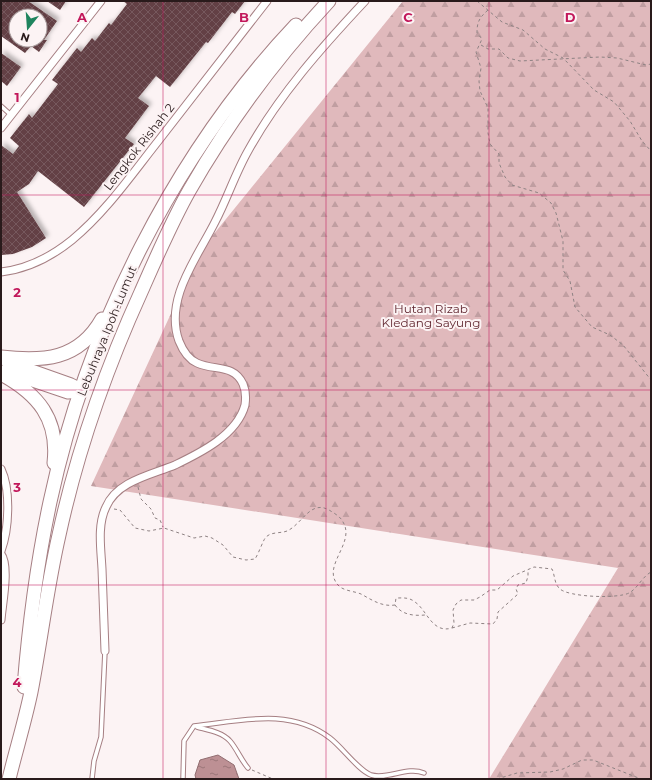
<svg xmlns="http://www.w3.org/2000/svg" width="652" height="780" font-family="Montserrat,sans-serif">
<defs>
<pattern id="forest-firs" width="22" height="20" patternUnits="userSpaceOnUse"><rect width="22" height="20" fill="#e0b9bc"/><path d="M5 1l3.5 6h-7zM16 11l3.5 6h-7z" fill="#c09ea1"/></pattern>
<pattern id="water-ripples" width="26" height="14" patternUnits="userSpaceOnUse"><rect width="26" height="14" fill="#bd9094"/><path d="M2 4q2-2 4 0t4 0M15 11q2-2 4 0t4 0" fill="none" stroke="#9a7578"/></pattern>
<pattern id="building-cross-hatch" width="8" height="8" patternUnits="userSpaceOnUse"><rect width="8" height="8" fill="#644145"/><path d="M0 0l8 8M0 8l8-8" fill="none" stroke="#76595d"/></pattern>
<filter id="shadow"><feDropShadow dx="3" dy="-3" stdDeviation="2" flood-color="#0004"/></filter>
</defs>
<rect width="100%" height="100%" fill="#fcf3f4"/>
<path fill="url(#forest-firs)" d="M403 1H651V779H489L618 568 91 486 200 251Z"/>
<path fill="url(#water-ripples)" stroke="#916d70" d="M218 755 234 765 239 779H196L195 775 200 760Z"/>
<g fill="url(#building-cross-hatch)" fill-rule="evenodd" filter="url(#shadow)">
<path d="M1 1H28L57 21 44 40H47L39 52 31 46 25 53 1 36ZM16 16H40V40H16Z"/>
<path d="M47 1H66L60 10Z"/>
<path d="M123 1H245L235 14 232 12 208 43 206 42 170 87 156 76 138 98 149 106 125 138 134 144 84 207 38 171 29 184 17 192 46 238 32 247 13 254 1 255V145L13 154 19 146 10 138 29 114 32 118 58 84 52 80 77 48 81 52 92 38 95 41 109 23 111 25 127 4Z"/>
<path d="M1 53 21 67 7 86 1 81Z"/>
</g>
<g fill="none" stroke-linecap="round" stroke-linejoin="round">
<defs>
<g id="lane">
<path d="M1 106 11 115"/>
<path d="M197 727C208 730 222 732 230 741 237 749 241 760 248 768"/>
<path d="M92 779 94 761 101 737 105 651"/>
<path d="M183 779 184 741 194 726C241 721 289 707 330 738 343 748 358 770 371 775 388 780 407 766 424 773"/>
</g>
<g id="street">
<path d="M1 128 101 1"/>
<path d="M1 272C27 269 51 257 72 240 106 212 132 174 159 140 195 93 231 47 267 1"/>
<path d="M1 469C11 490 9 529 1 551"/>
<path d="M1 554C10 566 2 605 1 620"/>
<path d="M105 651C104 624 103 596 102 569 101 549 97 525 106 507 117 481 151 475 175 465 200 453 237 435 245 405 246 398 246 391 243 384 234 364 215 371 197 363 188 359 183 351 179 341 164 299 197 258 215 222 227 199 235 174 248 151 279 95 322 47 365 1"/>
</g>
<path id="primary" d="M3 371 68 393 81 392 79 388 71 384 6 361"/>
<g id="highway">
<path d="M1 357C43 362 79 360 102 319"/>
<path d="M1 374C38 394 59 419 54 463"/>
<path d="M24 687C29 625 37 563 50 502 87 329 174 154 296 25"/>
<path d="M9 779C16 750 25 721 31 692 41 640 47 587 59 535 77 452 106 369 141 292 156 258 171 223 189 191 228 123 275 59 329 1"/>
</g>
</defs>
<use href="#lane" stroke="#a67f83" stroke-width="5.5"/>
<use href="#street" stroke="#a67f83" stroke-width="9"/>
<use href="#primary" stroke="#a67f83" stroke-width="13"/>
<use href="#highway" stroke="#a67f83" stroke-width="15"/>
<g stroke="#8e8283" stroke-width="1" stroke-dasharray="3 3" stroke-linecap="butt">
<path d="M477 1 502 22 523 30 545 49 563 58 594 90 614 102 630 121 642 141 651 151"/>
<path d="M488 10C479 18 477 22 477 33L482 39 476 52 481 68 479 81 480 91 488 108V133L490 144 499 154V163L505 177 512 185 539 193 551 203 556 213 563 241V270L570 281 575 307 592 327 610 335 623 345 651 380"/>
<path d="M481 45 488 49H499L508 58 520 61 600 57 617 58 646 65 651 64"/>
<path d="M138 487 141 499 151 509 155 518 160 520 163 527"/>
<path d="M114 509 120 510 135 528 149 531 164 528 194 538 205 536 212 538 223 545 233 557 246 560 255 559C259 553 263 540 266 537 272 531 283 534 289 530 303 522 311 500 329 510 334 513 341 517 343 522 356 543 321 566 338 585 343 591 354 591 361 594 372 600 382 607 395 605L396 598C403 598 409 597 415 602 427 610 432 634 452 628L454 623 453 610 456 604 461 600H474L480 597 490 590H497L513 576 534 567 552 569C555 575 554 584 560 589 569 597 617 599 629 593 638 588 642 577 651 572"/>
<path d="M395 605C402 615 414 616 425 615"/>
<path d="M452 628 470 623 493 624 497 619 498 612 518 594 516 589 518 585 526 583 528 576V571"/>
<path d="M252 770 273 779"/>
<path d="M497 779 517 773 550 772 563 769 582 760H593L641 779"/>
</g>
<use href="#lane" stroke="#fff" stroke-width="3.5"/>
<use href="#street" stroke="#fff" stroke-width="7"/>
<use href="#primary" stroke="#fff" stroke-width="11"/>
<use href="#highway" stroke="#fff" stroke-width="13"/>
</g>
<path fill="none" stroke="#c2185b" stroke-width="1" stroke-opacity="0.55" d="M163 1V779M326 1V779M489 1V779M1 195H651M1 390H651M1 585H651"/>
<g text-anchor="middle" stroke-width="4" stroke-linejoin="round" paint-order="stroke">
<g font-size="12" fill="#291a1b" stroke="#fcf3f4">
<text transform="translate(139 147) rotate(-52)" y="4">Lengkok Rishah 2</text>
<text transform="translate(107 331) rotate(-68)" y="4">Lebuhraya Ipoh-Lumut</text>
</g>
<g font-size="12" fill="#60262f" stroke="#fcf3f4">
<text x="431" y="313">Hutan Rizab<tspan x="431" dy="14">Kledang Sayung</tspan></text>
</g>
</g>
<g font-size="13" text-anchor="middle" font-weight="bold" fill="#c2185b" stroke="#fcf3f4" stroke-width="4" stroke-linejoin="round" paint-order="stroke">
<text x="82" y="22">A</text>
<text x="244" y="22">B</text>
<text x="408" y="22">C</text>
<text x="570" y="22">D</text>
<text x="17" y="102">1</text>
<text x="17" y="297">2</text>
<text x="17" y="492">3</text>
<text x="17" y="687">4</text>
</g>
<rect width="652" height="780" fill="none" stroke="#291a1b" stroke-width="4"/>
<g transform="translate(28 28) rotate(197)"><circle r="19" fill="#fcf3f4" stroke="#a89c9d"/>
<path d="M0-3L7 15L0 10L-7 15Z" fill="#1f845e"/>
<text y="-6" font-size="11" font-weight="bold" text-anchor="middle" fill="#291a1b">N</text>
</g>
</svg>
